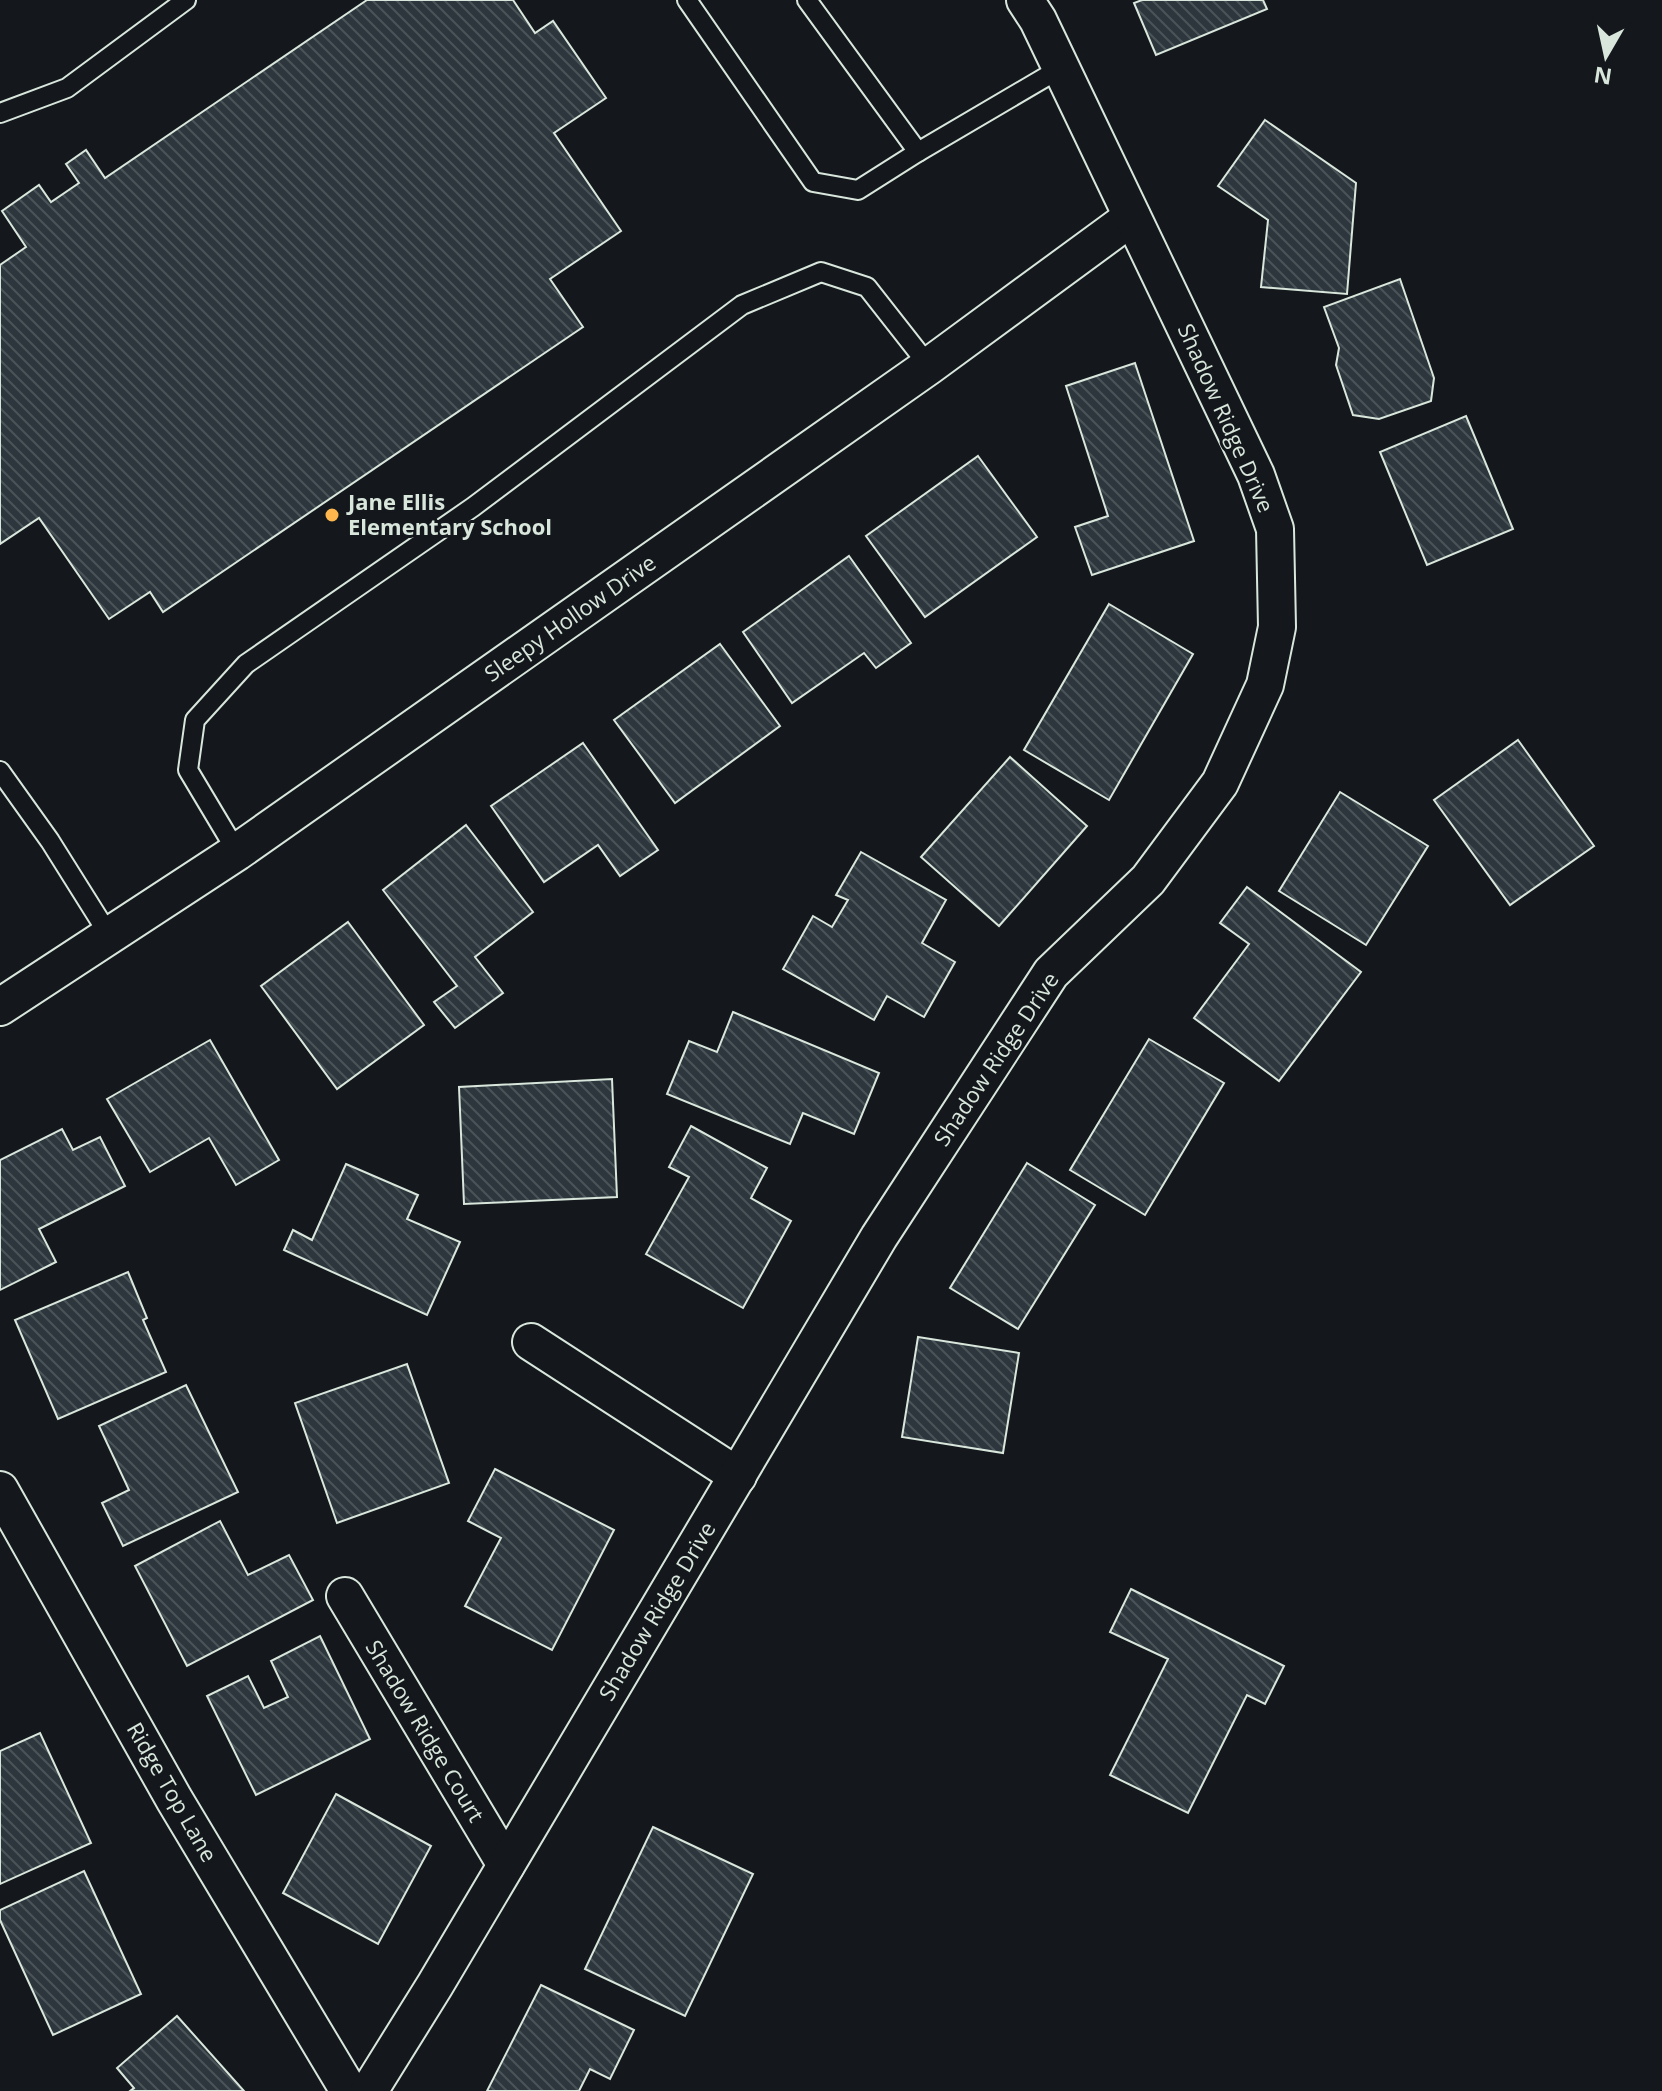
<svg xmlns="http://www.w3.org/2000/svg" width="1662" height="2091" font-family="'Open Sans',sans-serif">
<defs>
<pattern id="building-back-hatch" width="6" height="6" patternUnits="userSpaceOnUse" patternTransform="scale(2)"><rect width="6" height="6" fill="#2c363c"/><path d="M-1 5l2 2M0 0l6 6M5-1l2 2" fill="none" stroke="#4a5358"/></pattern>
</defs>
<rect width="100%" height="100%" fill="#14181c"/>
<g fill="url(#building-back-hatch)" stroke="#d8e6dc" stroke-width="2">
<path d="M367 0H513L535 33 553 21 606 98 554 133 621 231 550 279 583 327 163 612 150 592 109 619 39 518 0 544V265L26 247 2 211 39 185 51 202 79 183 66 164 86 150 105 178Z"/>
<path d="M1142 0H1263L1267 9 1156 55 1134 3Z"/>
<path d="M1265 120 1356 183 1347 294 1261 287 1268 220 1218 186Z"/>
<path d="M1400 279 1434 378 1431 401 1379 419 1353 415 1336 365 1339 348 1324 307Z"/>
<path d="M1135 363 1194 541 1092 575 1075 527 1108 516 1066 386Z"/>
<path d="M1466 416 1513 529 1427 565 1380 452Z"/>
<path d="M978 456 1037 537 925 617 866 536Z"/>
<path d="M849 556 911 643 876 668 864 653 792 703 743 632Z"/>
<path d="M1109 604 1193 654 1109 800 1024 750Z"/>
<path d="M720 644 780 726 675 803 614 720Z"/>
<path d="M1518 740 1594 846 1510 905 1434 800Z"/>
<path d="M583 743 658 850 620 876 598 845 544 882 491 806Z"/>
<path d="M1010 757 1087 826 999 926 921 857Z"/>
<path d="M1340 792 1428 846 1366 945 1279 891Z"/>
<path d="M466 825 533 912 475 957 503 993 455 1028 434 1002 457 986 383 890Z"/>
<path d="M861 852 946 900 922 943 955 962 924 1017 887 996 874 1020 783 969 813 916 832 927 848 900 836 895Z"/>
<path d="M1247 887 1361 972 1279 1081 1194 1018 1249 944 1220 923Z"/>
<path d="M348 922 424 1025 337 1089 261 986Z"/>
<path d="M733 1012 879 1073 854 1134 803 1113 790 1144 667 1094 689 1041 717 1052Z"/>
<path d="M1149 1039 1224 1083 1145 1215 1070 1170Z"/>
<path d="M210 1040 279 1160 236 1185 209 1138 150 1172 107 1099Z"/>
<path d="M612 1079 617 1197 464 1204 459 1087Z"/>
<path d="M691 1126 767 1168 751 1198 791 1221 743 1308 646 1254 689 1177 669 1167Z"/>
<path d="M62 1129 73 1150 100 1137 125 1186 39 1229 56 1262 0 1290V1160Z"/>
<path d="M1027 1163 1095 1205 1018 1329 950 1288Z"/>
<path d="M346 1164 418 1195 407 1219 460 1242 427 1315 284 1250 293 1230 312 1240Z"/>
<path d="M128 1272 147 1318 143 1320 166 1372 58 1419 15 1320Z"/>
<path d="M918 1337 1019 1353 1003 1453 902 1437Z"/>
<path d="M407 1364 449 1483 337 1523 295 1403Z"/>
<path d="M186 1385 238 1492 123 1546 102 1503 129 1490 99 1426Z"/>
<path d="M495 1469 614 1530 552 1650 465 1606 501 1538 468 1521Z"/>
<path d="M220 1521 248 1575 289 1555 313 1600 187 1666 135 1566Z"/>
<path d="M1131 1589 1284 1666 1265 1704 1247 1695 1188 1813 1110 1775 1168 1659 1110 1632Z"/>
<path d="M320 1636 370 1739 256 1795 207 1696 248 1676 264 1708 288 1697 271 1661Z"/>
<path d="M40 1733 91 1843 0 1884V1751Z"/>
<path d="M336 1794 431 1846 378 1944 283 1893Z"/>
<path d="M653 1827 753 1874 685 2016 585 1969Z"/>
<path d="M84 1871 141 1994 53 2035 0 1920V1910Z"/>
<path d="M541 1985 634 2030 610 2079 590 2069 579 2091H487Z"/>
<path d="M177 2016 244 2091H130L134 2088 117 2068Z"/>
</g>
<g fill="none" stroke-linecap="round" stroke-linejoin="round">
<defs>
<g id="lane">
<path d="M687 0 813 182 858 190 918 152 1061 68"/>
<path d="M807 0 918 152"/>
<path d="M0 113 67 88 186 0"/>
<path d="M0 771 50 841 109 935"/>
<path d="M237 852 188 770 195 720 246 664 473 507 742 305 821 272 867 287 929 366"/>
</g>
<g id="street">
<path d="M0 1007 237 852 929 366 1132 217"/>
<path d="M531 1342 738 1476"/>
<path d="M0 1490 174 1799 349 2091"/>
<path d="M345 1596 506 1865"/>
<path d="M369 2091 435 1985 879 1237 1051 973 1148 880 1220 783 1265 685 1277 627 1275 529 1256 475 1038 20 1025 0"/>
</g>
</defs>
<use href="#lane" stroke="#d8e6dc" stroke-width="22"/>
<use href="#street" stroke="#d8e6dc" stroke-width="40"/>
<use href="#lane" stroke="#14181c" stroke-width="18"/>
<use href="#street" stroke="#14181c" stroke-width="36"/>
</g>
<circle fill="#ffb74d" stroke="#14181c" stroke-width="3" cx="332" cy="515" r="8"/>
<g text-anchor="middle" stroke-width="6" stroke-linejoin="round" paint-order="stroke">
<g font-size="22" fill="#d8e6dc" stroke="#14181c">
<text transform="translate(1226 418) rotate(66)" y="8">Shadow Ridge Drive</text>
<text transform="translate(570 618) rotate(-35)" y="8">Sleepy Hollow Drive</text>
<text transform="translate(996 1059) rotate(-56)" y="8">Shadow Ridge Drive</text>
<text transform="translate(657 1611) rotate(-59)" y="8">Shadow Ridge Drive</text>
<text transform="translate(425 1731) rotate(59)" y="8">Shadow Ridge Court</text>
<text transform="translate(172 1792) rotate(60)" y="8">Ridge Top Lane</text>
</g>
<g font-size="22" font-weight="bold" fill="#d8e6dc" stroke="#14181c" text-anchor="start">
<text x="348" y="510">Jane Ellis<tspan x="348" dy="25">Elementary School</tspan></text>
</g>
</g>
<g transform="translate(1606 56) rotate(189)" stroke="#14181c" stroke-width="6" paint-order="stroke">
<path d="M0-6L14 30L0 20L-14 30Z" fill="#d8e6dc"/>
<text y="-12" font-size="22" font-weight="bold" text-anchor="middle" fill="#d8e6dc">N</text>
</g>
</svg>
